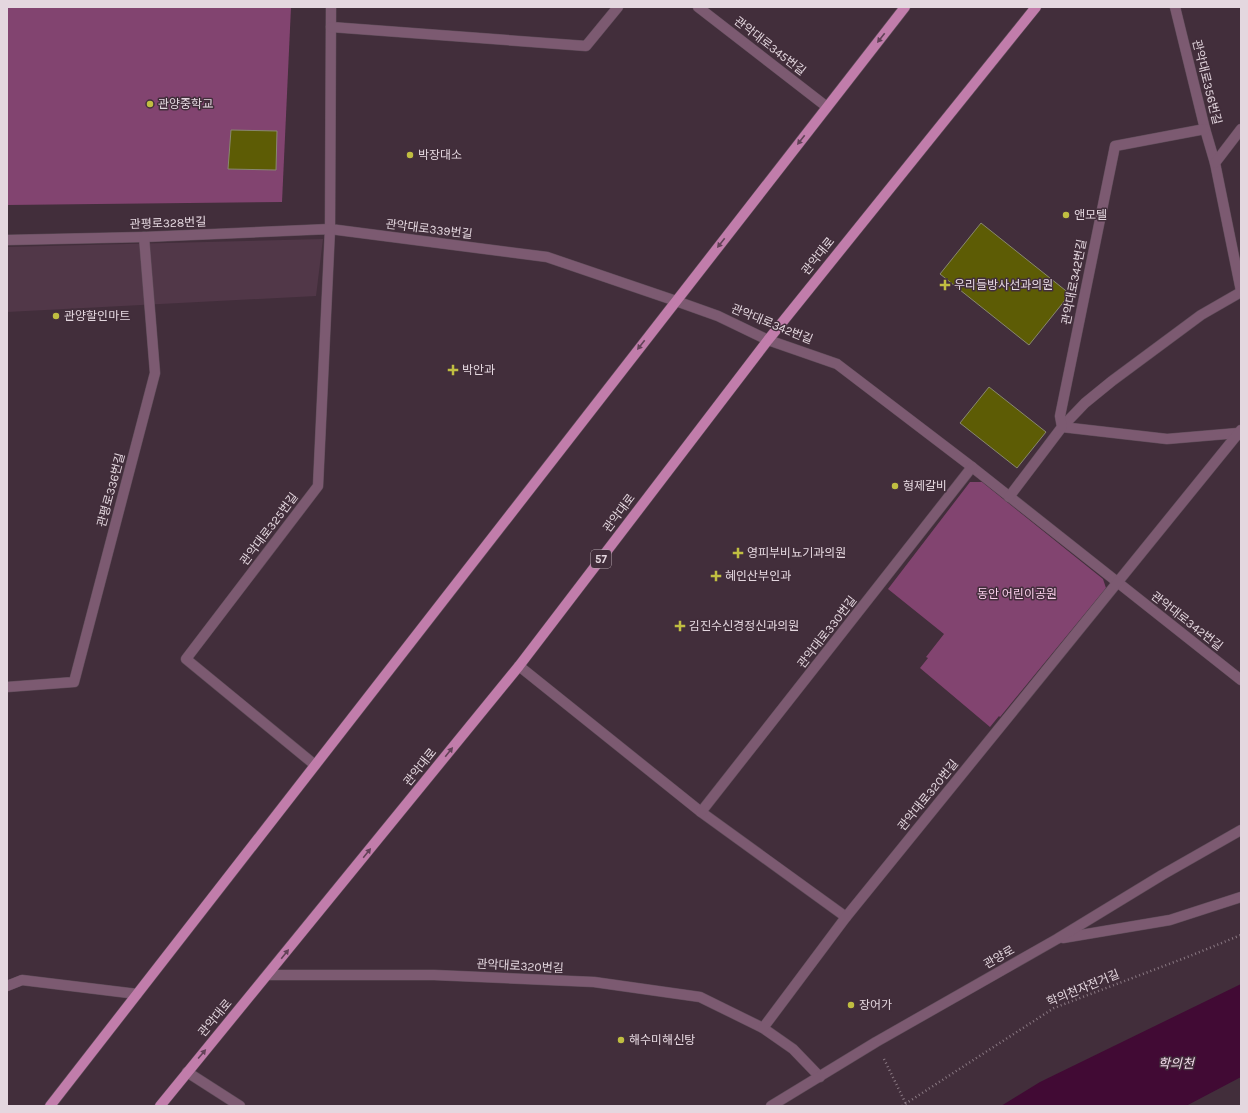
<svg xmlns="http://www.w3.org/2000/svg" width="1248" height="1113" font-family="Karla,'Noto Sans KR',sans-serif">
<rect width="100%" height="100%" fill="#422e3b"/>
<path fill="#513748" d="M323 239 316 296 7 312V247Z"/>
<g fill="#824470">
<path d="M7 7H291L282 202 7 205Z"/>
<path d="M970 482H982L1103 579 1106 588 1000 717 999 716 990 727 920 668 928 658 926 657 944 634 888 589Z"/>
</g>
<path fill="#410a34" d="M1241 984V1077L1186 1106H1001L1040 1082Z"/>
<g fill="#5d5c05" stroke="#88886f">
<path d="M231 130 277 131 276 170 228 169Z"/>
<path d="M981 223 1070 294 1029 345 940 274Z"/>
<path d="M989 387 1046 432 1017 468 960 423Z"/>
</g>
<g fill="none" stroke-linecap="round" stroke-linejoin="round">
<defs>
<g id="minor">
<path d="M331 7 330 229 547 257 676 301 718 316 768 340 837 364 972 467 1241 680"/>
<path d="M698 7 827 107"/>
<path d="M1175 7 1205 129 1215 163 1241 291"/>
<path d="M331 27 586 46 618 7"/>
<path d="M1215 163 1241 129"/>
<path d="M7 240 144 237 330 229 318 486 186 659 315 765"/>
<path d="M1241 292 1201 315 1112 381 1085 403 1062 427 1167 439 1238 433 1241 435"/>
<path d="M1009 497 1062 427 1060 416 1115 146 1205 129"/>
<path d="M519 666 701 812 846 917"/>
<path d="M7 687 74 682 155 373 144 237"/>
<path d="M701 812 972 467"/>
<path d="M1063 938 1170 920 1241 897"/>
<path d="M268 975H434L594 982 700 997 763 1028 793 1049 820 1077"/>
<path d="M7 986 22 980 137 994"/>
<path d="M763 1028 846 917 1241 430"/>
<path d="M187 1072 240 1106"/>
<path d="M771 1106 876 1042 1057 939 1162 875 1241 830"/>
</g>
<g id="major">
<path d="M50 1106 905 7"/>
<path d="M160 1106 519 666 768 340 1036 7"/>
</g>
</defs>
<use href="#minor" stroke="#5f4c59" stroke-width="11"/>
<use href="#major" stroke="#5f4c59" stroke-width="11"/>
<g stroke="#8b7a84" stroke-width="2.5" stroke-dasharray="1 3" stroke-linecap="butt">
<path d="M884 1059 906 1104"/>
<path d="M902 1106 1054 1008 1190 956 1241 935"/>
</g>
<use href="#minor" stroke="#7c5a71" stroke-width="10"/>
<use href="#major" stroke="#c17dab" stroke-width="10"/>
</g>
<defs><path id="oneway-solid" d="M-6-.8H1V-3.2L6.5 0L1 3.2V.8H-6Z"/></defs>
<g fill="#624257">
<use href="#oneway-solid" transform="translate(881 38) rotate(128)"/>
<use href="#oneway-solid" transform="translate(801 140) rotate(128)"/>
<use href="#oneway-solid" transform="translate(721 243) rotate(128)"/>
<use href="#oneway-solid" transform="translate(641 345) rotate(128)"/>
<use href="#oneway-solid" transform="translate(449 752) rotate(-51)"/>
<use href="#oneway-solid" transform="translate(367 853) rotate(-51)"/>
<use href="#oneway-solid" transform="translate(285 954) rotate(-51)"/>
<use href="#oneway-solid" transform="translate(202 1054) rotate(-50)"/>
</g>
<g fill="#c0be41" stroke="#422e3b" stroke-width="1.5">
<circle cx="150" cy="104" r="4"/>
<circle cx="410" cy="155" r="4"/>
<circle cx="1066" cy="215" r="4"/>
<path d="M943 279h4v4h4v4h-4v4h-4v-4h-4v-4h4z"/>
<circle cx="56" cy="316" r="4"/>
<path d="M451 364h4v4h4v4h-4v4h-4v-4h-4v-4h4z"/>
<circle cx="895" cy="486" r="4"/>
<path d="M736 547h4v4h4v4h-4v4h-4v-4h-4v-4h4z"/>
<path d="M714 570h4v4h4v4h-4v4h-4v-4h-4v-4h4z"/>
<path d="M678 620h4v4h4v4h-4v4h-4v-4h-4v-4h4z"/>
<circle cx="851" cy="1005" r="4"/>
<circle cx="621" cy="1040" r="4"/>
</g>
<g text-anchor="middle" stroke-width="3" stroke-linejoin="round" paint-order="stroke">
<rect fill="#422e3b" stroke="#b3a4ae" stroke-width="1" x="591" y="550" width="20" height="18" rx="3"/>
<g font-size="11" font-weight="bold" fill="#e4d7df">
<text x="601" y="563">57</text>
</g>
<g font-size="12" fill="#e4d7df" stroke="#422e3b">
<text transform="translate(770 46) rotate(38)" y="4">관악대로345번길</text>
<text transform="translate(1207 82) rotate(76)" y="4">관악대로356번길</text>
<text transform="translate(168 223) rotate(-2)" y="4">관평로328번길</text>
<text transform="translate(429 229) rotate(7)" y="4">관악대로339번길</text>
<text transform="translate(818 256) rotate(-51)" y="4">관악대로</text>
<text transform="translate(1074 282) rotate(-79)" y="4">관악대로342번길</text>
<text transform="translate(772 324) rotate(22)" y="4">관악대로342번길</text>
<text transform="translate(111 490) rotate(-75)" y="4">관평로336번길</text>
<text transform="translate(619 513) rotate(-53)" y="4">관악대로</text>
<text transform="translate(269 529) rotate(-53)" y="4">관악대로325번길</text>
<text transform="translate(1187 621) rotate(38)" y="4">관악대로342번길</text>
<text transform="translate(827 632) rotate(-52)" y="4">관악대로330번길</text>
<text transform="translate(420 767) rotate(-51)" y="4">관악대로</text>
<text transform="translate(928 795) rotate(-51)" y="4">관악대로320번길</text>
<text transform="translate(999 957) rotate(-30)" y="4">관양로</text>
<text transform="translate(520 966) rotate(3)" y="4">관악대로320번길</text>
<text transform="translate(1083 988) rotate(-22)" y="4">학의천자전거길</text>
<text transform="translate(215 1018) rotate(-50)" y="4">관악대로</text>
</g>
<g font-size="12" fill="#e4d7df" stroke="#422e3b" text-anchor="start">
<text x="158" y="108">관양중학교</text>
<text x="418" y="159">박장대소</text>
<text x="1074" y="219">앤모텔</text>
<text x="954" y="289">우리들방사선과의원</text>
<text x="64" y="320">관양할인마트</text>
<text x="462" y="374">박안과</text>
<text x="903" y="490">형제갈비</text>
<text x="747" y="557">영피부비뇨기과의원</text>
<text x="725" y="580">혜인산부인과</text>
<text x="689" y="630">김진수신경정신과의원</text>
<text x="859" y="1009">장어가</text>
<text x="629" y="1044">해수미해신탕</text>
</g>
<g font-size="12" fill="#facfeb" stroke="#422e3b">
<text x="1017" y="598">동안 어린이공원</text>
</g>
<g font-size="13" font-style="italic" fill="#f2dcea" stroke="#422e3b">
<text x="1176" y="1068">학의천</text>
</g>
</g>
<rect width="1248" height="1113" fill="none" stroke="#e4d7df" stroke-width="16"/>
</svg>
